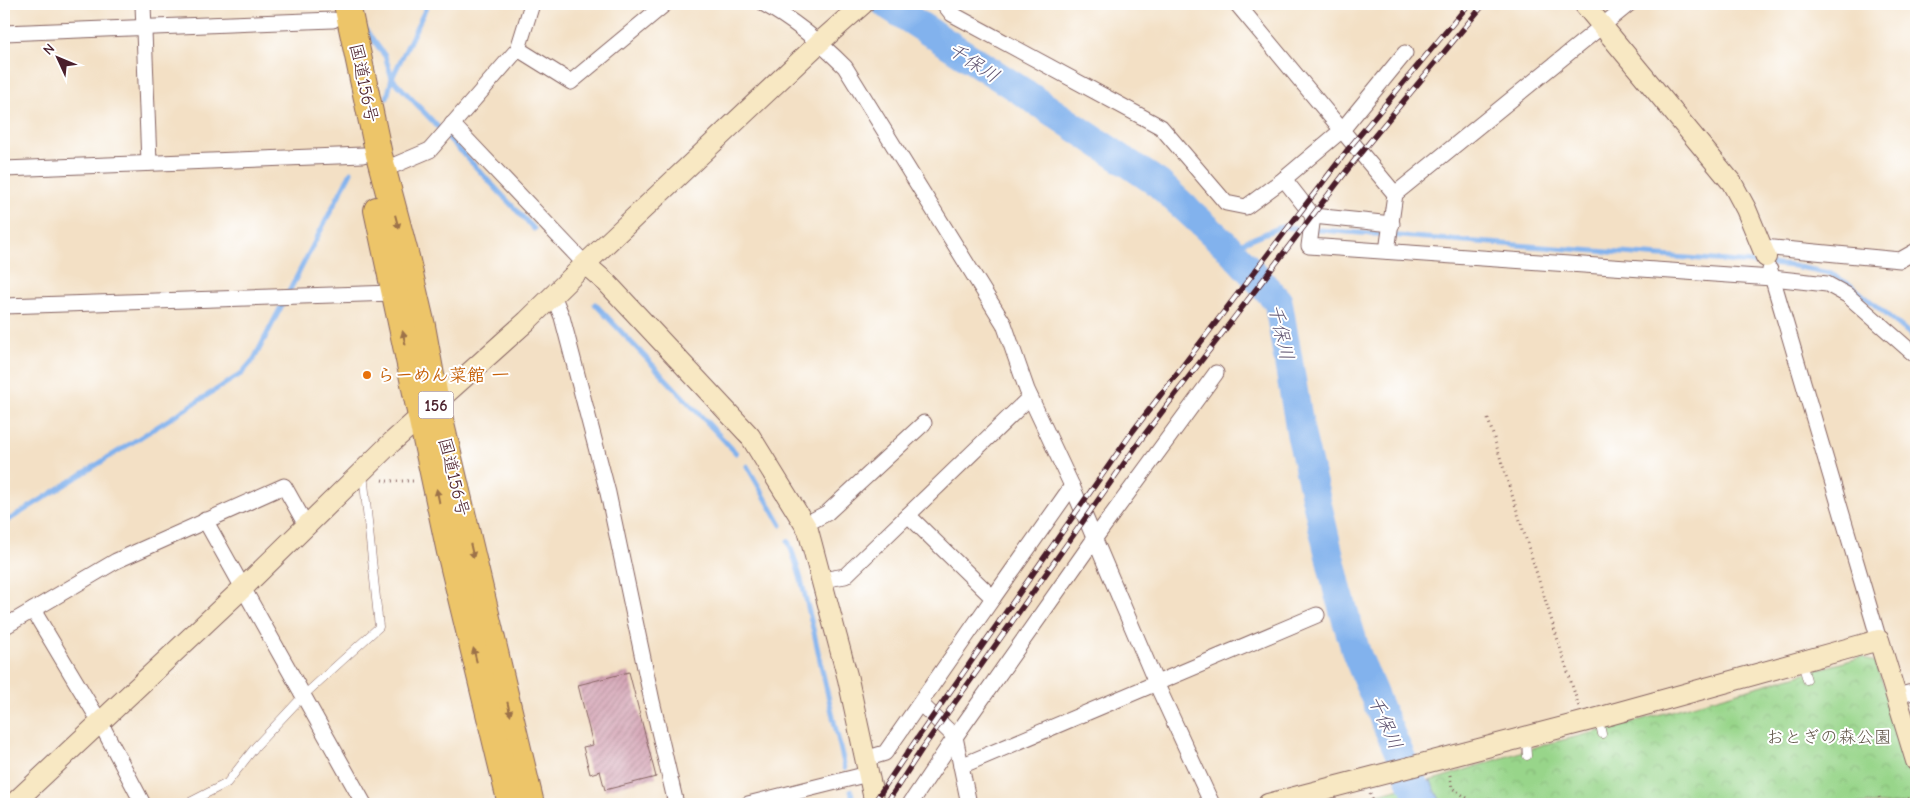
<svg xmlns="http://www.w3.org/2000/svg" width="1920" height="808" font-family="'Comic Neue','Klee One',sans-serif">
<defs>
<pattern id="park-crowns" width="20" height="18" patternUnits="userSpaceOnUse" patternTransform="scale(1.25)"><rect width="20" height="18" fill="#98d58a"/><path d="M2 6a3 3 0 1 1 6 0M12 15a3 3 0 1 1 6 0" fill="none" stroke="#84b677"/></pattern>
<pattern id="water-ripples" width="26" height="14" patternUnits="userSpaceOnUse" patternTransform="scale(1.25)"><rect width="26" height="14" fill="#82b2ed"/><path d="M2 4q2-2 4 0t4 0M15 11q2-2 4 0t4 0" fill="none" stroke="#6c90c0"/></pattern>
<pattern id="building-hatch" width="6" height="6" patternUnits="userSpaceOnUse" patternTransform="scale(1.25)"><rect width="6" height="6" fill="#d3a1b2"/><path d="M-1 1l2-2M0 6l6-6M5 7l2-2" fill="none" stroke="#ad8391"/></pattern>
</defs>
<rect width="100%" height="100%" fill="#fff"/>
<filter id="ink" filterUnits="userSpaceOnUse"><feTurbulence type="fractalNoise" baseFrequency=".02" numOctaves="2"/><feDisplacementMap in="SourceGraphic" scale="10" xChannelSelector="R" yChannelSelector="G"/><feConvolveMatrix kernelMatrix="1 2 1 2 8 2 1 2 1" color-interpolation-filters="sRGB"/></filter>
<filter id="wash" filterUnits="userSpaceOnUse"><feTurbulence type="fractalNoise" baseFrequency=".0096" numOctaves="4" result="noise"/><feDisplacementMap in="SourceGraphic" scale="20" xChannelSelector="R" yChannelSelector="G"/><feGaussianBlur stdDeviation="1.12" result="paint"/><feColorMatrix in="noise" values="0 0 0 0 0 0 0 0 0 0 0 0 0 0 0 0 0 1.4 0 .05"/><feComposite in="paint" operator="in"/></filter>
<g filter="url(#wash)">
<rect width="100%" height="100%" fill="#f3e0c5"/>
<path fill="url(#park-crowns)" stroke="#717a5a" d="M1862 657 1875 663 1884 686 1916 795V804H1338L1440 778 1542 745 1608 729Z"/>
<path fill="url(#water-ripples)" stroke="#66688c" d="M1431 781 1442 804H1408L1402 788Z"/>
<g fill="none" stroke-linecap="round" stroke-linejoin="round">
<g stroke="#82b2ed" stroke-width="5">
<path d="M363 26 385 56 392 78 534 229"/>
<path d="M387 98 392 78 428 4"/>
<path d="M1229 248 1281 227 1793 266 1829 273 1852 286 1916 339"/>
<path d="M595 304 736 453"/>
<path d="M747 466 781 525"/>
<path d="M4 523 241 374 254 359 351 172"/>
<path d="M788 541C801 573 807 604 815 637 824 681 835 724 845 768"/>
<path d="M851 791 854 804"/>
</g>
<path stroke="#82b2ed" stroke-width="29" d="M886 4 1026 94 1159 184 1229 248 1278 301 1301 435 1338 592 1357 655 1380 710 1422 804"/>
</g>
<g id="blocks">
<path fill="url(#building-hatch)" d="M629 672 656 777 605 790 600 771 590 774 583 747 593 745 578 685Z"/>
</g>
</g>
<g filter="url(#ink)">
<use href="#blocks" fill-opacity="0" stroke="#856361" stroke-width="1"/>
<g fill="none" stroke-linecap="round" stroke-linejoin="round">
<defs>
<g id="lane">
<path d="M1802 663 1807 680"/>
<path d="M1599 720 1602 734"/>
<path d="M1526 738 1527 756"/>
<path d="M186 804 227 783 256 746 303 696 379 627 363 473"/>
</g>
<g id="street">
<path d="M143 4 149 163"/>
<path d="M764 4C795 21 820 42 845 67L1004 324 1027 390 1072 486 1156 683 1212 804"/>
<path d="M944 4 952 14 1161 127 1226 203 1246 207 1284 179 1342 130 1405 53"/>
<path d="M1237 4 1395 194 1387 251"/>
<path d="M4 33 333 20"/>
<path d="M518 49 571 82 665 4"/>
<path d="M452 124 585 264"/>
<path d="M4 169 363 155"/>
<path d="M383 170 430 150 518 49 532 4"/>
<path d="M1284 179 1313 216 1309 246 1772 278 1827 284 1847 295 1916 356"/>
<path d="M1395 194 1629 4"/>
<path d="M1313 216 1392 224"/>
<path d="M1763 247 1900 260 1916 251"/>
<path d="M1770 270 1879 640"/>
<path d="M553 295 562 317 608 493 652 701 676 804"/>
<path d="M4 306 394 293"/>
<path d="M908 515 993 598 1072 486"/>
<path d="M205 520 364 804"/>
<path d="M804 525 827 513 924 423"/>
<path d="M822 580 845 576 1030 397"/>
<path d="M33 610 100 722 143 804"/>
<path d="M4 627 116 561 284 486 306 525"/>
<path d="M1897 696 1916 691"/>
<path d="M865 759 885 753 993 598"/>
<path d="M961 766 1317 615"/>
<path d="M748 804 868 774"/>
<path d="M910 804 955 737 921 704"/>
<path d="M969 804 955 737 1095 538 1216 373"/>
</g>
<g id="secondary">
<path d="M1584 4 1732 183 1746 209 1766 257"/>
<path d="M585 264 607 283 750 436 808 530 848 679 875 804"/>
<path d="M13 804 243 588 392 442 527 321 585 264 820 42 863 4"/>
<path d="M1268 804 1598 718 1879 640 1916 761"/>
</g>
<g id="highway">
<path d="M347 4 379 155 406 257 422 326 436 403 531 804"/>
<path d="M377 210 450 552 511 804"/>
</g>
</defs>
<use href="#lane" stroke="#856361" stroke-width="9"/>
<use href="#street" stroke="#856361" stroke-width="17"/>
<use href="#secondary" stroke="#856361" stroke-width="22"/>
<use href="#highway" stroke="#856361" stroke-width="28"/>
<g stroke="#856361" stroke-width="3" stroke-dasharray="1 4" stroke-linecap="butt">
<path d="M1488 419 1579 707"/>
<path d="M382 480 387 481H414"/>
<path d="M1450 775 1452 788 1476 804"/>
<path d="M1370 794 1374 804"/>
<path d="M1879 797 1881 804"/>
<path d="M1889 804 1916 797"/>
</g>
<use href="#lane" stroke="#fff" stroke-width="8"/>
<use href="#street" stroke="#fff" stroke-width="15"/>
<use href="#secondary" stroke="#f8e8c3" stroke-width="20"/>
<use href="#highway" stroke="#edc569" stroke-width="26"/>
<defs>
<g id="rail">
<path d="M873 804 914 743 1133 431 1349 148 1469 4"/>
<path d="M886 804 922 749 1142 438 1358 156 1484 4"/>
</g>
</defs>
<use href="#rail" stroke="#4a1f2b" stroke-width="5.5"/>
<use href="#rail" stroke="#fff" stroke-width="4" stroke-dasharray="11" stroke-linecap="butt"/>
</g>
<defs><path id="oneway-solid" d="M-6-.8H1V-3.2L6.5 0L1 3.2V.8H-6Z" transform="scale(1.25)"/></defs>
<g fill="#9c724a">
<use href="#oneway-solid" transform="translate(397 222) rotate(75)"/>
<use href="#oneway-solid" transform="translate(404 338) rotate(-102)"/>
<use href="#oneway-solid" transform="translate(438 496) rotate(-102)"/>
<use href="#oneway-solid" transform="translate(472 551) rotate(77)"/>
<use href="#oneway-solid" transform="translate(475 655) rotate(-104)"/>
<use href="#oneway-solid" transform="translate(509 709) rotate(77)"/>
</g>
</g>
<circle fill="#e8710a" stroke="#fff" stroke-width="2" cx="367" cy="375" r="5"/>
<g text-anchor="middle" stroke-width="4" stroke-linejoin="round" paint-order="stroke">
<rect fill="#fff" stroke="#80626b" stroke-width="1" x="418.5" y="391.5" width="35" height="27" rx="4"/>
<g font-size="16" font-weight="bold" fill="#4a1f2b">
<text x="436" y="411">156</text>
</g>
<g font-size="18" fill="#4a1f2b" stroke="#fff">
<text transform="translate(364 83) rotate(78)" y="6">国道156号</text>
<text transform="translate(454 477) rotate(76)" y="6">国道156号</text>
</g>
<g font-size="18" font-weight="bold" fill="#c56008" stroke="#fff" text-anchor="start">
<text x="377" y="381">らーめん菜館 一</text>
</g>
<g font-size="18" fill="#615648" stroke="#fff">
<text x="1829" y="743">おとぎの森公園</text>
</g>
<g font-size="19" font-style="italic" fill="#5e526f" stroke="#fff">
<text transform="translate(974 62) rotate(33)" y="7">千保川</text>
<text transform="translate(1282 332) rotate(77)" y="7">千保川</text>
<text transform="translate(1386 722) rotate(66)" y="7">千保川</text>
</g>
</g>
<rect width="1920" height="808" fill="none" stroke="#fff" stroke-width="20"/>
<g transform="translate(58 58) rotate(314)" stroke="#ffffff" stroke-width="4" paint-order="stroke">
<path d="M0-4L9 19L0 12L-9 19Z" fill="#4a1f2b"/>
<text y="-8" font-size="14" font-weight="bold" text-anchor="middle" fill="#4a1f2b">N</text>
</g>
</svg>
